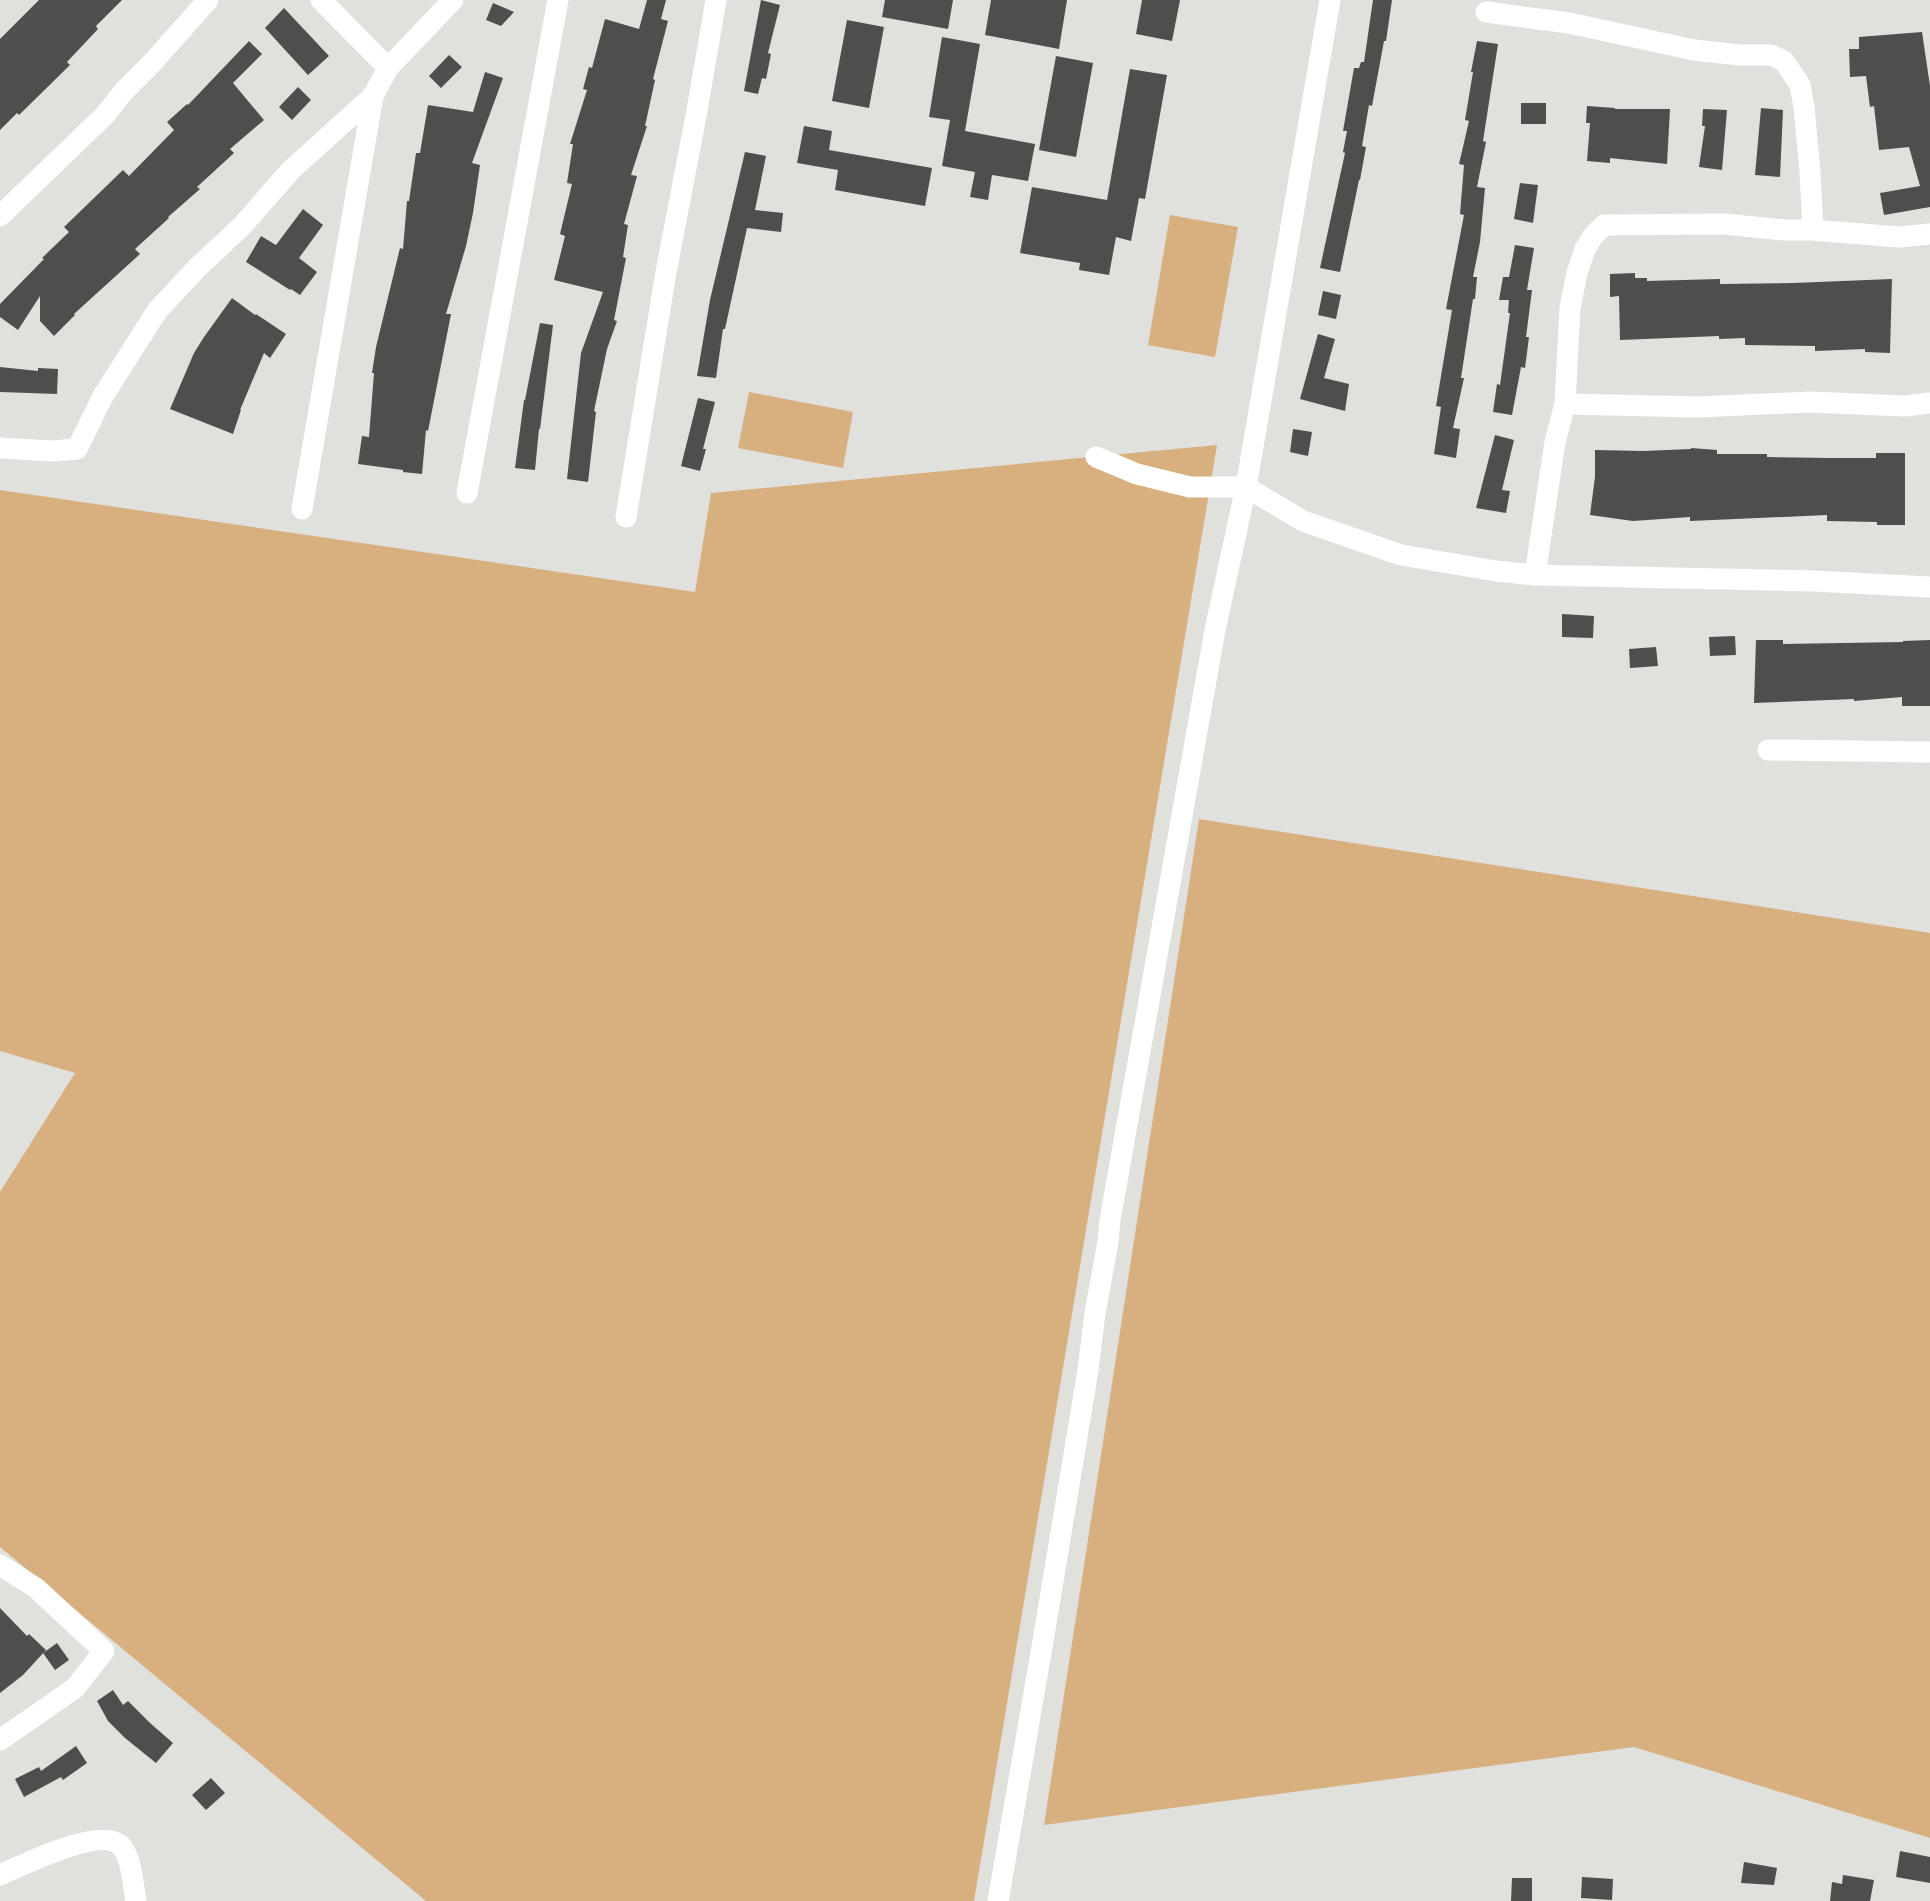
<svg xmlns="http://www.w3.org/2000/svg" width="1930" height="1901" font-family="'Titillium Web',sans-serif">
<rect width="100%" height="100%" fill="#e0e0dc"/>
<g fill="#d8b080">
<path d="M1170 215 1238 227 1215 357 1148 345Z"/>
<path d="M749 392 853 412 843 468 738 448Z"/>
<path d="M1217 445 974 1901H426L0 1547V1192L75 1073 0 1051V490L695 592 711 493Z"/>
<path d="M1199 819 1930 933V1838L1634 1747 1044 1825Z"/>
</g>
<g fill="#4d4f4c">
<path d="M39 0H122L96 26 98 29 67 62 70 65 19 115 17 113 0 130V39Z"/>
<path d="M647 0H666L661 19 668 21 653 79 655 80 645 126H647L631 175 637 176 624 224 628 225 623 257 626 258 614 320 617 321 607 349 594 411 596 412 588 482 567 479 581 353 603 292 554 280 565 236 560 234 572 184 567 183 573 144H570L587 90 583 89 589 67 592 68 605 19 639 29Z"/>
<path d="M761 0 780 5 768 53 771 54 766 79 762 78 758 94 744 91Z"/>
<path d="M885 0H953L948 29 882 17Z"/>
<path d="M991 0H1067L1059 49 985 35Z"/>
<path d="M1142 0H1180L1172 41 1136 34Z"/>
<path d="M1373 0H1392L1386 41H1384L1372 106 1369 105 1362 146 1366 147 1360 180H1359L1340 272 1320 268 1345 153 1343 152 1347 131H1343L1354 68H1359L1361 62H1364Z"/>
<path d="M493 3 514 12 501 26 486 20Z"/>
<path d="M284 8 329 56 308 75 265 28Z"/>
<path d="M847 20 884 27 869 108 832 101Z"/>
<path d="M1922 32 1930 86V207L1884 215 1880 193 1920 186 1909 147 1879 150 1874 106 1870 107 1866 76 1850 77 1849 49H1859V37Z"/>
<path d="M942 37 980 44 965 131 1035 144 1028 181 992 175 988 200 970 197 975 172 942 166 950 120 929 117Z"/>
<path d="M249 41 262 54 233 83 264 120 230 149 234 153 197 187 200 189 168 217 169 218 135 249 140 254 74 314 75 315 54 336 40 321V296L18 330 0 317V304L44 259 42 258 69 232 64 227 123 170 129 176 174 130 167 122 187 104 188 105Z"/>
<path d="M1477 41 1498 44 1483 141 1486 142 1477 187 1485 188 1480 242 1473 277H1477L1475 299H1473L1461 378H1464L1453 428 1460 429 1456 458 1434 454 1441 407 1436 406 1452 310 1446 309 1464 215 1460 214 1464 165 1459 164 1469 121 1465 120 1473 72H1471Z"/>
<path d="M449 55 462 67 441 88 429 76Z"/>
<path d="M1056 56 1093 63 1076 157 1039 150Z"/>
<path d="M1130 69 1167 75 1145 199 1139 198 1131 241 1116 237 1109 275 1079 270 1080 263 1020 253 1032 187 1107 200Z"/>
<path d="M485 72 503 78 472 163 480 165 473 213 466 246 446 314H451L428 431 426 430 422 474 403 472V470L358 464 362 436 369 437 374 373H372L376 347 400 248 403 249 407 201H409L416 153H420L428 105 473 112Z"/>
<path d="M298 87 311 100 292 120 279 107Z"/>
<rect x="1521" y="103" width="25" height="21"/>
<path d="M1587 106 1615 108V109H1670L1667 164 1610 158V163L1587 161 1590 123H1586Z"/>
<path d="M1761 108 1783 110 1780 177 1755 175Z"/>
<path d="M1703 109 1727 110 1722 170 1699 167 1705 126H1702Z"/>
<path d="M804 126 832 131 829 150 932 168 925 206 835 190 838 170 797 163Z"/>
<path d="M745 152 766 156 755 210 783 213 781 232 747 228 725 329H723L716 378 697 376 710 300Z"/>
<path d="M1520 183 1538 185 1533 223 1514 219Z"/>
<path d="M303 209 323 225 299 258 317 272 300 295 291 289 290 290 246 262 261 236 276 245Z"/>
<path d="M1515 245 1534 248 1527 290H1532L1526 337H1529L1525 368 1521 367 1512 415 1493 412 1497 384 1500 385 1510 313H1508L1509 300H1499L1503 277H1509Z"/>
<path d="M1635 273V278H1647V281L1720 279V284L1793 283 1892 279 1890 353 1865 352V349L1815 351V346L1745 345V338L1719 339V336L1620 340 1619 296 1610 297V274Z"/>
<path d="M1323 291 1341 295 1336 319 1318 315Z"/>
<path d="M232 298 255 315 256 314 286 334 270 358 264 353 240 410H241L233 434 170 409 194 353 204 337Z"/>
<path d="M540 323 553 325 540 429H539L535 470 515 468 524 400H525Z"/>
<path d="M1318 334 1335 339 1324 378 1349 384 1345 411 1300 399Z"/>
<path d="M0 367 38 371V368L58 369 57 394 0 392Z"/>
<path d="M698 398 715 402 703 449H706L700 471 681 466Z"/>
<path d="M1293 429 1312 432 1308 456 1290 452Z"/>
<path d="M1495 435 1514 440 1502 490 1510 491 1506 513 1476 508Z"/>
<path d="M1691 448 1717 450V454H1767V457L1829 458H1876V453H1905V525H1877V522L1827 521V515L1690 521V517L1633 521 1590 515 1595 477V450L1643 451 1691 449Z"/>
<path d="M1562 614 1594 616 1593 638 1562 637Z"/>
<path d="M1735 636 1736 655 1710 656 1709 637Z"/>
<path d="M1756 640H1783V644L1903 642V641L1930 640V706H1902V697L1854 701V699L1754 703Z"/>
<path d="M1656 647 1658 666 1630 668 1629 649Z"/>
<path d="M0 1608 27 1636 29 1634 46 1650 23 1675 0 1693Z"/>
<path d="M57 1643 69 1660 55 1670 43 1653Z"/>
<path d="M113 1690 123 1705 128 1701 150 1723 173 1743 156 1763 125 1738 108 1721 97 1701Z"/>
<path d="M76 1746 87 1763 63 1780 61 1777 24 1797 15 1779 39 1767 41 1771Z"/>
<path d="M211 1778 225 1793 206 1810 192 1795Z"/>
<path d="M1900 1851 1930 1857V1883L1896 1877Z"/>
<path d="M1744 1862 1777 1868 1774 1885 1741 1883Z"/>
<path d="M1843 1875 1874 1880 1870 1901H1830L1832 1882 1842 1884Z"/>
<path d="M1582 1877 1613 1879 1612 1900 1581 1898Z"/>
<path d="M1512 1878H1532V1901H1511Z"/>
</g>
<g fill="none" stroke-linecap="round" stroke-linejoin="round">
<g stroke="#fff" stroke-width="21">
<path d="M321 0 388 68"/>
<path d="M1486 12 1569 23 1694 50 1740 55H1771L1784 61 1800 85 1804 107 1810 172 1813 230"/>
<path d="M0 216 105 115 124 91 152 63 208 0"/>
<path d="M1565 404 1698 407 1810 402 1905 406 1930 403"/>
<path d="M0 448 52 451 77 449 103 396 157 311 197 268 242 226 291 170 373 96"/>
<path d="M1096 457 1137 474 1190 487H1246L1303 521 1401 555 1496 571 1535 575 1813 581 1930 587"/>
<path d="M467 493 558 0"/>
<path d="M302 509 373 96 388 68 453 0"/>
<path d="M626 517 666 272 696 116 716 0"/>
<path d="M1535 575 1555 442 1565 404 1570 308 1577 273 1585 249 1593 236 1604 225 1724 224 1784 230H1813L1899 237 1930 234"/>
<path d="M1768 750 1930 752"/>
<path d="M0 1565 36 1588 104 1651 75 1688 0 1740"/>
<path d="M0 1875C23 1865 104 1824 122 1847 132 1860 133 1885 136 1901"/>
<path d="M998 1901 1042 1647 1088 1370 1095 1313 1108 1242 1110 1220 1215 630 1246 487 1330 0"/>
</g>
</g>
</svg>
